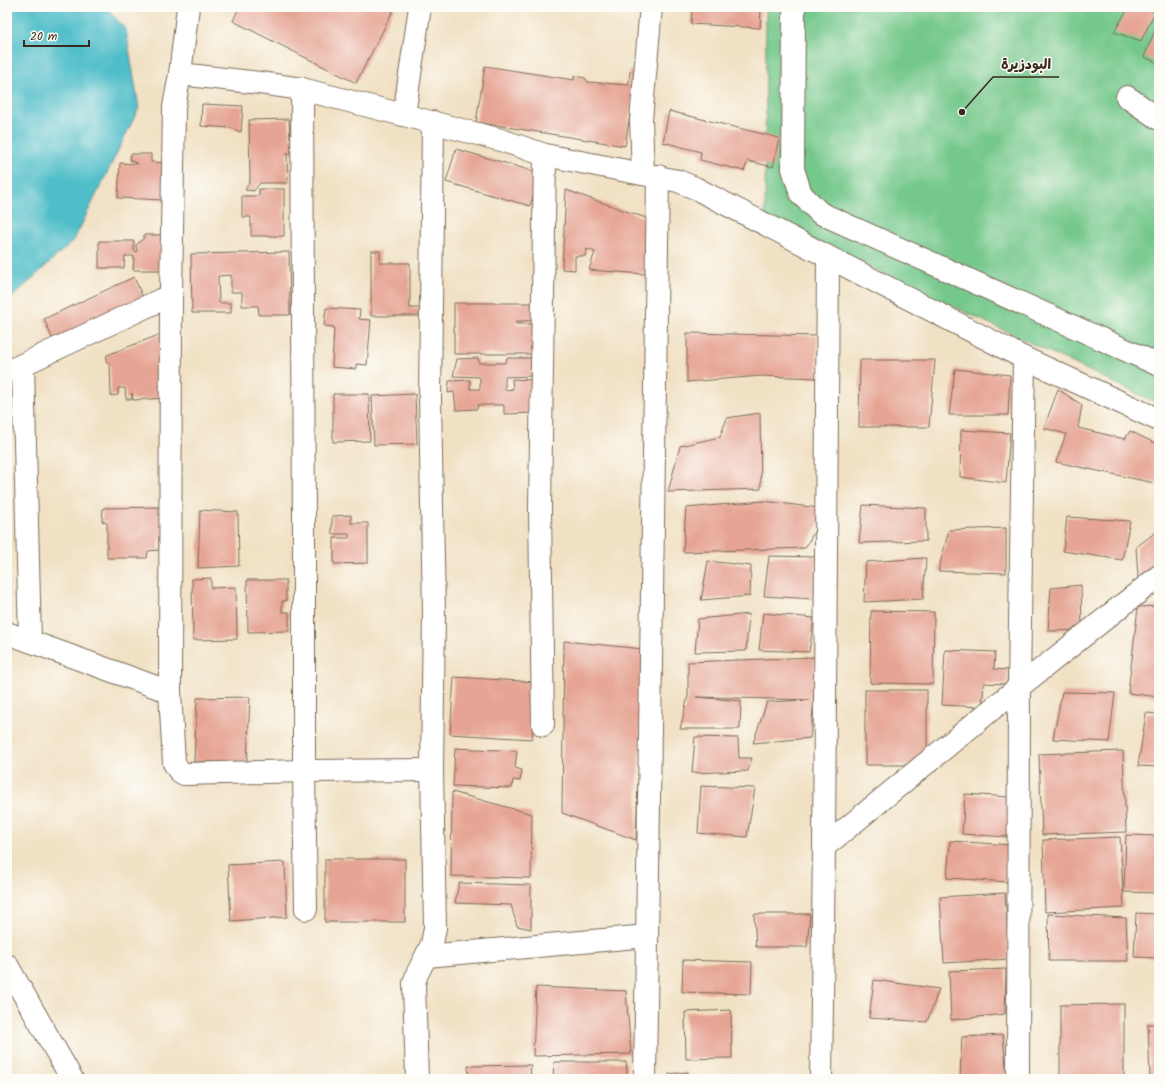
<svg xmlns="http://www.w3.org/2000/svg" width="1166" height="1086" font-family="Kalam,'Playpen Sans Arabic',sans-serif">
<rect width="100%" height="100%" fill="#fdfcf7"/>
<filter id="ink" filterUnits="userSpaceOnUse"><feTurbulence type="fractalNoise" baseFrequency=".025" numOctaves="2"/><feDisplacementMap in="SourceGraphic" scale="8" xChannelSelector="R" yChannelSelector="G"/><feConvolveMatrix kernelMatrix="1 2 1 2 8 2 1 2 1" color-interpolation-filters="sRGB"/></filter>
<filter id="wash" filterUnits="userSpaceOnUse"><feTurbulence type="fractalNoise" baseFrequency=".012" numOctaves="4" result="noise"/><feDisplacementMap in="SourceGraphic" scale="16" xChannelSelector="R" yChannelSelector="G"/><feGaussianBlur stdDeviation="0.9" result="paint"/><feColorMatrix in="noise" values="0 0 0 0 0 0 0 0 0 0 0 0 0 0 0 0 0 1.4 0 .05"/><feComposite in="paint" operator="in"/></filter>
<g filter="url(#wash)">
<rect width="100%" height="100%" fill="#f1e1c4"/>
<path fill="#74c88b" stroke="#587954" d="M766 7H1159V404L765 217Z"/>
<path fill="#50bec9" stroke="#467474" d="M7 7H106L126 30 139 108 74 240 7 302Z"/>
<g id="blocks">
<g fill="#e6a594">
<path d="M239 7H395L356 83 233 21Z"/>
<path d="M692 7H761L760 28 691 24Z"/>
<path d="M1129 7H1145L1155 12 1141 41 1114 32Z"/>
<path d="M1156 28 1159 30V63L1144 57Z"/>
<path d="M485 66 574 80V76L585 78 588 82 629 85 630 71 641 72 633 96 625 146 476 122Z"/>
<path d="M202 104 243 106 241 132 231 128 201 126Z"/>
<path d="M669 111 779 138 773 167 748 161 744 171 700 160 701 152 663 142Z"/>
<path d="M289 119 290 138 294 137 295 153H287L288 183H260L254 191 245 190 250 181 249 120Z"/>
<path d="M456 149 540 173 530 206 446 182Z"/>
<path d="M131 154H151V162L166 163 165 200 118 198 120 163 138 164 130 160Z"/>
<path d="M259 189H284V236H251V217H242V196H259Z"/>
<path d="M566 190 649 219 645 274 589 270 595 252 587 249 585 256H575V270L562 269Z"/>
<path d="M144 235H161V270H133L134 256H125L124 268H99V241H134V251L137 252 136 245 144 238Z"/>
<path d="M371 251H380V263H410V308H421V316H371Z"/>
<path d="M289 252 290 315H259L258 306H242V292H231V275L218 276 219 303H231V313H192L191 254Z"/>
<path d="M134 277 144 300 54 342 44 319Z"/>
<path d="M454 303H534V321H516V324H535V354H454Z"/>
<path d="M326 308 360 310 359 319 371 320 367 365 356 364V369L332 367 334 327 324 326Z"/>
<path d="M164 333 167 398 133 400 132 393V399H126L125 388H118V395L111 396 110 365 106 362 107 355Z"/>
<path d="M687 333 817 336 818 378 761 376 687 382Z"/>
<path d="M478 358 479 363H505L507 358H535V376L505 377V390L513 389 512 379 534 380V413L504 414V405H478L477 409 456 410 454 392 448 393 449 381 470 380V389H480V377L453 376 457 359Z"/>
<path d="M860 360H935L929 427H859Z"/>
<path d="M955 369 1010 375 1008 415H949Z"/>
<path d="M1058 389 1082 405 1078 428 1125 439 1130 431 1159 445V484L1056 462 1066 434 1044 428Z"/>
<path d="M333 394H369L370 441 333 442Z"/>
<path d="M415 394 417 444 374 445 372 396Z"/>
<path d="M760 413 761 489 668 492 680 446 720 437 727 418Z"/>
<path d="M961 430 1010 433 1006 483 960 477Z"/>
<path d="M763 501 827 509 805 548 683 552 686 508Z"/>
<path d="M863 505 926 508V541L859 543Z"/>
<path d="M162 507 164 536 159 538V550L148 551 147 558H107V523L102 521 103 508Z"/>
<path d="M200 510 238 512 239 566 198 568Z"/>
<path d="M351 515V523H368V563L334 564V538H349V534H332V516Z"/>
<path d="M1067 517 1130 521 1122 560 1063 551Z"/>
<path d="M1006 528V573L938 571 949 530Z"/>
<path d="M1159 530V576L1139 591 1136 547Z"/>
<path d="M769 556 816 557 815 599 764 596Z"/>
<path d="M926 558 923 599 864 602 866 562Z"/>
<path d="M708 561 751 566 750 596 701 600Z"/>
<path d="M211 578V588L236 587 237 639 193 640 192 579Z"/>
<path d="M247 580H286V601H282V612H289V631L248 632Z"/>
<path d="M1081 585 1082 630 1048 631 1051 588Z"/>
<path d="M1159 606V697L1128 693 1138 607Z"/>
<path d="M871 611 934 612 933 684 870 683Z"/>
<path d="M763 613 814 618 809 652 759 650Z"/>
<path d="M749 614 746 651 695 652 698 619Z"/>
<path d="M564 641 643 649 636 840 562 813Z"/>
<path d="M945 650 995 652 994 669 1008 670 1007 684 984 683 982 707 942 705Z"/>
<path d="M815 657 814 701 810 738 753 743 767 702 809 700 696 697 741 701 740 729H680L688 696V662Z"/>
<path d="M454 677 536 682 532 739 450 734Z"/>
<rect x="865" y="690" width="62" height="75"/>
<path d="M1062 692 1115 693 1109 742 1053 739Z"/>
<path d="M250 697 247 762H194L197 698Z"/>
<path d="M1146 713 1159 714V767L1138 766Z"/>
<path d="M695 737 738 738 739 758H752L748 771 692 773Z"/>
<path d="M455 748 517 751 515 768 522 770 520 781 513 780 512 788 453 786Z"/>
<path d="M1123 751 1126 832 1042 835 1039 754Z"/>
<path d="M701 786 755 788 747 837 698 833Z"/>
<path d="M452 792 532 814 531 878 451 876Z"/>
<path d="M965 794 1010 797 1007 837 962 834Z"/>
<path d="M1126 835 1159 836V893L1124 892Z"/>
<path d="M1120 837 1124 908 1045 912 1043 840Z"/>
<path d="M950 841 1011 845 1008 882 947 878Z"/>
<rect x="325" y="859" width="80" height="63"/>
<path d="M285 862 287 917 231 921 228 865Z"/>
<path d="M459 883 531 885V929L517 926 511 905 455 903Z"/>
<path d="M1005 893 1009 959 944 963 940 897Z"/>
<path d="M1136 913 1159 914V958L1134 957Z"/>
<path d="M754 914H810L807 947H756Z"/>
<path d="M1048 914 1126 918 1128 961H1049Z"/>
<path d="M683 960 752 962 751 994 682 992Z"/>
<path d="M1006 969 1005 1014 951 1020 949 971Z"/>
<path d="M874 980 939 989 927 1022 869 1018Z"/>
<path d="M536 987 626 991 631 1054 533 1056Z"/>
<path d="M1124 1004V1079H1060V1005Z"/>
<path d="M731 1010 732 1058 686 1059 685 1012Z"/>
<path d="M1148 1024H1159V1079H1150Z"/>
<path d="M1003 1035 1007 1077 960 1079 962 1037Z"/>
<path d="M554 1062H626L628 1079H553Z"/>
<path d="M531 1065 530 1079H469L468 1066Z"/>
<path d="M688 1072 689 1079H669V1074Z"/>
</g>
</g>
</g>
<g filter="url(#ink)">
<use href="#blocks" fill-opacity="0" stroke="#7b6a58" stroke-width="1"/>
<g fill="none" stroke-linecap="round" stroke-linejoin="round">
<defs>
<g id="minor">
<path d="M794 7 793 169 801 194 820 213 1159 365"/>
<path d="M180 74 188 7"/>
<path d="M302 89 304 527V771L306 909"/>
<path d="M1127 97 1159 119"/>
<path d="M404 115 420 7"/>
<path d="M643 174 641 120 651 7"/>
<path d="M23 365 30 640"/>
<path d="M7 372 171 295"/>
<path d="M7 633 170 692"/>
<path d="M543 725 540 509 545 155"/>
<path d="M432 770 304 771 184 774 179 771 174 763 170 692 171 295 174 107 180 74 260 83 302 89 501 140 545 155 678 181 695 188 1024 358 1159 420"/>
<path d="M824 847 1019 687 1159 576"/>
<path d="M427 956 647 936"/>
<path d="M7 965 72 1079"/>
<path d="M417 1079 414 983 417 974 432 944 435 928 432 770 434 613 430 400 433 122"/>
<path d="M645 1079 658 176"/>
<path d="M821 1079 824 847 828 258"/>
<path d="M1018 1079 1019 687 1024 358"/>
</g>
</defs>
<use href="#minor" stroke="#7b6a58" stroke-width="24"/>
<use href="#minor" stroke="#fff" stroke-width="22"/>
</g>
</g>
<path fill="none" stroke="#3b2a1e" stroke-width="1.5" d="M962 112L993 77H1059"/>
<circle fill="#3b2a1e" stroke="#fdfcf7" stroke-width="1.5" cx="962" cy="112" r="4"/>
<g font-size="14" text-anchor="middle" font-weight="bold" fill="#3b2a1e" stroke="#fdfcf7" stroke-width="3" stroke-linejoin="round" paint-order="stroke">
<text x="1026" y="69">البودزيرة</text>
</g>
<rect width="1166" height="1086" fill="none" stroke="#fdfcf7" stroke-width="24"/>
<path d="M24 40v6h65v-6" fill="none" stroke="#3b2a1e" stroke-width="2"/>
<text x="30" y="40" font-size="12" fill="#3b2a1e" stroke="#fdfcf7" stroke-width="3" paint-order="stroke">20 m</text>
</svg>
